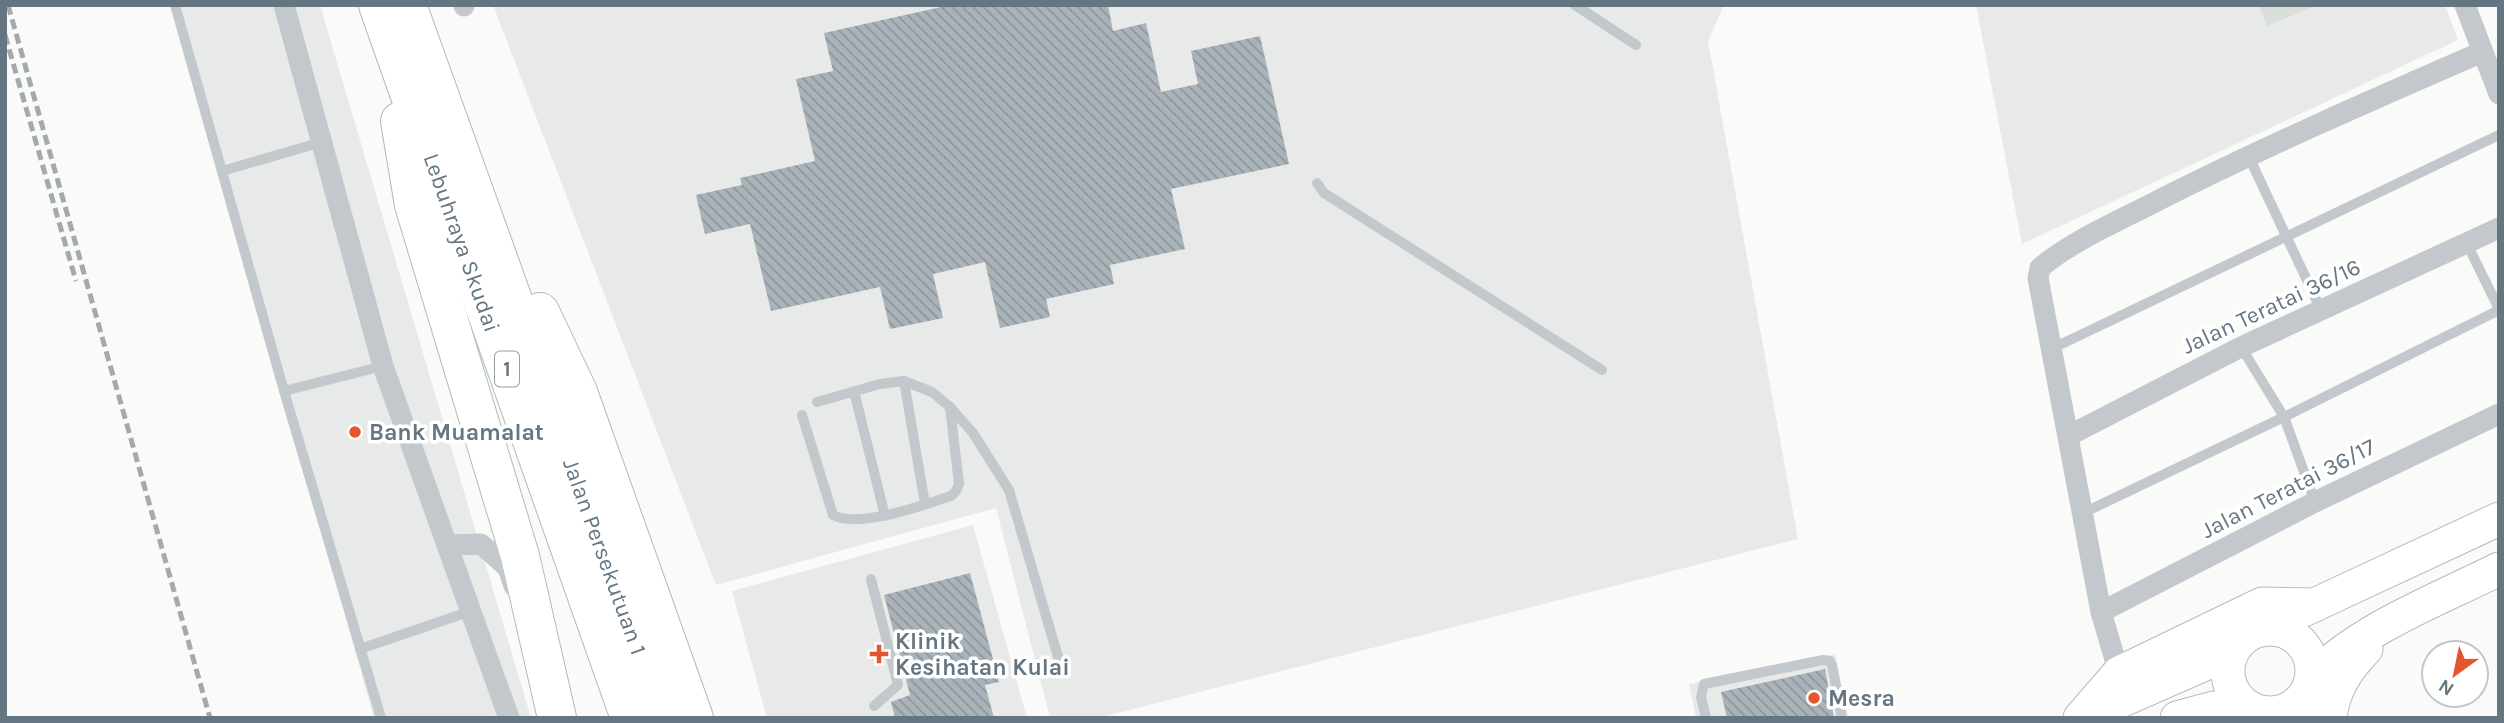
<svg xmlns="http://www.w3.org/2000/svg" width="2504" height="723" font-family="Karla,sans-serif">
<defs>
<pattern id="building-back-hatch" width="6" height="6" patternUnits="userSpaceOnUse" patternTransform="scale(1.75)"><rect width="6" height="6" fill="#aab3b9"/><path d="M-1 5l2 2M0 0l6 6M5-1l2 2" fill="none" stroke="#8e969c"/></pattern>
</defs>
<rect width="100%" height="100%" fill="#fafaf8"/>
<g fill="#e8e9e9">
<path d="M171 5H320L531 718H374Z"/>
<path d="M493 5H1724L1708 41 1798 539 1098 718H1050L996 508 716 585Z"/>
<path d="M1976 5H2445L2458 40 2022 244Z"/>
<path d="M973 525 1027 718H767L732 591Z"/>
<path d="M1835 654 1848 718H1696L1689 684Z"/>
</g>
<path fill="#dadfd7" d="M2259 5H2318L2267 26Z"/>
<g fill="url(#building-back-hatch)">
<path d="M950 5H1108L1113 31 1146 23 1161 92 1198 84 1191 51 1260 36 1289 164 1171 189 1185 249 1110 265 1114 284 1046 299 1050 317 1000 328 985 262 933 274 943 318 890 329 880 287 771 311 750 224 705 234 696 195 742 185 740 178 815 161 796 79 833 71 824 33Z"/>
<path d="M970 573 999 682 985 685 994 718H895L891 702 910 695 884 595Z"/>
<path d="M1825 669 1834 718H1727L1721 692Z"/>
</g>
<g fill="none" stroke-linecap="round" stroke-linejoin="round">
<defs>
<g id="secondary">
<path d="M2313 677 2316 718"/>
<path d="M2266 713 2269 718"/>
</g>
<g id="primary">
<path d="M2295 614 2499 519"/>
<circle cx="2270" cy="671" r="42"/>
<path d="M2313 677C2364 627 2435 601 2499 569"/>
<path d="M2084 717 2232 652"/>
<path d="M2080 718 2119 673 2262 604 2315 605"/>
<path d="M2177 718 2214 708 2248 707"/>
<path d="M2330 718C2333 689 2347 669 2366 649"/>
</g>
<g id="highway">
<path id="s1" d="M378 5 630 718"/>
<path id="s2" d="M407 5 663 718"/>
<path d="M400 121 414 205 520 556 557 718"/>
<path d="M540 312 578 392 694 718"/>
</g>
</defs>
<use href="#secondary" stroke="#b3babf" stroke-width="32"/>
<use href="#primary" stroke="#b5babe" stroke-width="35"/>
<use href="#highway" stroke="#b4b9bd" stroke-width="40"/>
<g stroke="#c3c8cc" stroke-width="10">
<path d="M175 5 284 391 381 718"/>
<path d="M1575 5 1636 45"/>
<path d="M2248 155 2321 310"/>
<path d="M222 171 322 142"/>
<path d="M1317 183 1324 193 1602 370"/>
<path d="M2467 244 2499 309"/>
<path d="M2241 347 2284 417 2315 502"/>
<path d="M2051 349 2499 135"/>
<path d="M904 381 925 504"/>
<path d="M284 391 383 366"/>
<path d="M854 391 885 516"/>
<path d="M817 402 880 384 904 381 932 392 950 407 973 433 1009 490 1059 660"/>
<path d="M802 415 833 515C858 529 924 505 951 496L956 491 959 484 950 407"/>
<path d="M2083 513 2284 417 2499 310"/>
<path d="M871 579 898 685 874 706"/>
<path d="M360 649 471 611"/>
<path d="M1706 718 1701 697 1704 684 1823 660 1830 661 1832 665 1842 718"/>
</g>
<g stroke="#c3c8cc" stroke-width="21">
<path d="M284 5 383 366 509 718"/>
<path d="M464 5V6"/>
<path d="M2465 5 2499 94"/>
<path d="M2068 436 2241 347 2499 228"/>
<path d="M447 545 481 544 508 568 514 586"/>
<path d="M2101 612 2315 502 2499 414"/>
<path d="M2119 673 2101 612 2038 278 2040 268C2071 241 2123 219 2161 199 2266 146 2374 99 2482 52"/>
</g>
<use href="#secondary" stroke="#fff" stroke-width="30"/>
<use href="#primary" stroke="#fff" stroke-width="33"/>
<use href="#highway" stroke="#fff" stroke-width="38"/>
<g stroke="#a2aab0" stroke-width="5" stroke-dasharray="10 5" stroke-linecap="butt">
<path d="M8 5 210 718"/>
<path d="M5 35 76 281"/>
</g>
</g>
<g fill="#e4572e" stroke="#fff" stroke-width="2.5">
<circle cx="355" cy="432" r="7"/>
<path d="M875.5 643.5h7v7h7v7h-7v7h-7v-7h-7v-7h7z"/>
<circle cx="1814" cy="698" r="7"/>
</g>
<g text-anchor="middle" stroke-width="7" stroke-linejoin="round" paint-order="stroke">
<rect fill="#fff" stroke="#939fa8" stroke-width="2" x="495" y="351.5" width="24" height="35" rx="5"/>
<g font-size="21" font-weight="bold" fill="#657683">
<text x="507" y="376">1</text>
</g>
<g font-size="23" fill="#657683" stroke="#fff">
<text dy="8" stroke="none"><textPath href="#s1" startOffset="252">Lebuhraya Skudai</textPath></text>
<text transform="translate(2271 306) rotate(-25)" y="8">Jalan Teratai 36/16</text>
<text transform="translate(2288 488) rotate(-27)" y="8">Jalan Teratai 36/17</text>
<text dy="8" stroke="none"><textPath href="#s2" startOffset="586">Jalan Persekutuan 1</textPath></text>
</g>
<g font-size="23" font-weight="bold" fill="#657683" stroke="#fff" text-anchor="start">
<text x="369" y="440">Bank Muamalat</text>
<text x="895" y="649">Klinik<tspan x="895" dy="26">Kesihatan Kulai</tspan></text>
<text x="1828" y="706">Mesra</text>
</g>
</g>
<rect width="2504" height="723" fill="none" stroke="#657683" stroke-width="14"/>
<g transform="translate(2455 674) rotate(213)"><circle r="33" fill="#ffffff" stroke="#c1c8cd" stroke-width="2"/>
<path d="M0-5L12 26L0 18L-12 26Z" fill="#e4572e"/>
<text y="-10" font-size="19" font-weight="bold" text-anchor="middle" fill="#657683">N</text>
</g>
</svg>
